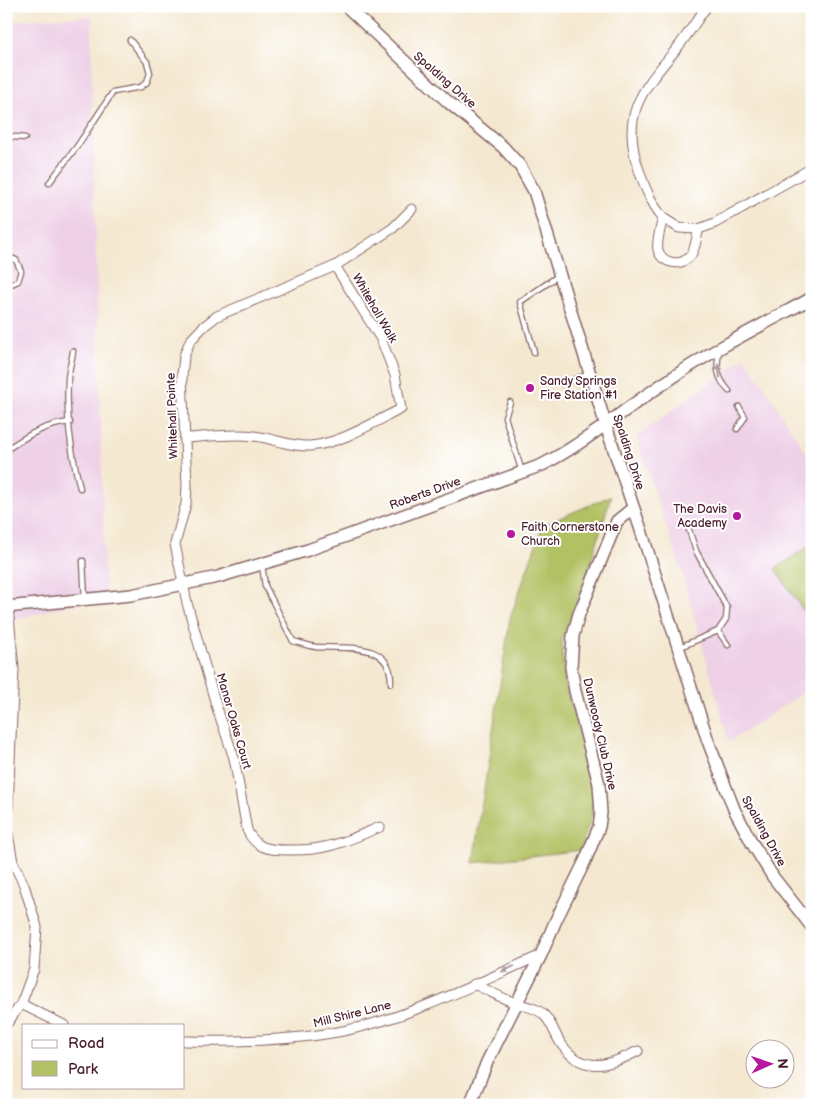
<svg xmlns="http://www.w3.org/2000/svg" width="818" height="1111" font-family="'Balsamiq Sans',sans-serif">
<rect width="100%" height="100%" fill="#fff"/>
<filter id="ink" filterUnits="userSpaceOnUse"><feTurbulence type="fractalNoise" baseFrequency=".02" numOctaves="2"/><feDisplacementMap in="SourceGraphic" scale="10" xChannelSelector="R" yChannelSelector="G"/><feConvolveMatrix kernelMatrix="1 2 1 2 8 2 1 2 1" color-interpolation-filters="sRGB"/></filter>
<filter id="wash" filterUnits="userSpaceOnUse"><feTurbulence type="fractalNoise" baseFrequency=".0096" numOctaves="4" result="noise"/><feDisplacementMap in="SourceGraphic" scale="20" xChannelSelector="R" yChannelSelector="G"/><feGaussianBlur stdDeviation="1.12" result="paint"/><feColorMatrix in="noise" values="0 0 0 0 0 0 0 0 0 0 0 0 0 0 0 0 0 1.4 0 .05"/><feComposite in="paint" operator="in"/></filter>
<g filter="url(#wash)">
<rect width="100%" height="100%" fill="#f4e8d0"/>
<g fill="#eed0e7">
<path d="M92 16V94L105 595 16 619 6 620V21Z"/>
<path d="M745 357 812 462V687L729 742 681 569 636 437Z"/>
</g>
<g fill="#b2c164" stroke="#7e7048">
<path d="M611 496 585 581 562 639V655L566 688 590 772 593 797 591 817 581 850 473 863 510 618 543 525Z"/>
<path d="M812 544V623L775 569Z"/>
</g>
</g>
<g filter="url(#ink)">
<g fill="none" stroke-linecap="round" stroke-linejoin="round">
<defs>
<g id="service">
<path d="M6 136 25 138"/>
<path d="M49 183 78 145 113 92 141 87 147 82 150 73 147 62 130 40"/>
<path d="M6 256 16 260 21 271 18 281 9 285"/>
<path d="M73 351C72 360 69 369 68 378 66 414 71 453 80 488"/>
<path d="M719 351C716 368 717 378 729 391"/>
<path d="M534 352 520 302 558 276"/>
<path d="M563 383 590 374"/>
<path d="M510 402 505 417 522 472"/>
<path d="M737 429 745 417 739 407"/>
<path d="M6 450C28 435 44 425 70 422"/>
<path d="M83 561 85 600"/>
<path d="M262 565 265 586 293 641C300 643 308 646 316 647 345 649 392 640 391 683"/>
<path d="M718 631 728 645"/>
<path d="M680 647 718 631 726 619 727 608 696 551 688 527"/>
</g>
<g id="minor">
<path d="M707 6C697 20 688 34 678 47 644 88 619 113 639 170 645 188 651 203 663 218 661 227 656 241 658 250 662 264 681 267 690 256 696 250 696 237 699 229L715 223 812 168"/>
<path d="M663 218 679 228 699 229"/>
<path d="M185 438C207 437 232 433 254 436 273 438 290 447 310 446 342 443 372 423 401 409L395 375 381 339 335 266"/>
<path d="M380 827C346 841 327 851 288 850 269 850 256 849 247 830L234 758 216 705 187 603 175 544 186 504 187 485 182 376 184 356 190 341 203 327 217 316 335 266 393 228 412 209"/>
<path d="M474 984C488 990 502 999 516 1003 527 1007 536 1007 544 1015 553 1024 555 1036 562 1045 584 1075 611 1065 638 1051"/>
<path d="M21 1004 64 1025"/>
<path d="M6 1025 21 1004 34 969 37 927 24 885 13 862 7 829 14 669 8 607"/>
<path d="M184 1041C236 1042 291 1041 343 1031 412 1017 477 983 541 955"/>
</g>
<g id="tertiary">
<path d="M346 6 447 101 503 147 520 166 534 191 606 426 640 527 708 741 734 809 752 843 773 877 812 927"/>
<path d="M6 607 131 595 218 577 308 550 542 465C587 442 624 409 666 382 712 350 762 325 812 298"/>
<path d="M470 1105 487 1062 541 955 556 920 585 861 599 827 601 813 599 784 575 691 571 667 573 636 579 614 617 521 633 508"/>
</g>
</defs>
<use href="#service" stroke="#866565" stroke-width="7"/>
<use href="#minor" stroke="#866565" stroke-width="11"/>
<use href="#tertiary" stroke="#866565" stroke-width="14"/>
<use href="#service" stroke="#fff" stroke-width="4.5"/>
<use href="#minor" stroke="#fff" stroke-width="9"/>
<use href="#tertiary" stroke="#fff" stroke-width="11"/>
</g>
<defs><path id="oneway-solid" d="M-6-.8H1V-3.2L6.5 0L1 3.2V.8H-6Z" transform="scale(1.25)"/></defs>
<g fill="#ae9aa0">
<use href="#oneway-solid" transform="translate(719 371) rotate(-99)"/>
<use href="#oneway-solid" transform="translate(508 969) rotate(156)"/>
</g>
</g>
<g fill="#b5179e" stroke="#fff" stroke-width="2">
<circle cx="530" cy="388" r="5"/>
<circle cx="737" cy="516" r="5"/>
<circle cx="511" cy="534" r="5"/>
</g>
<g text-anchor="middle" stroke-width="4" stroke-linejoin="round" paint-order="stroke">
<g font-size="12" fill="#4a1f2b" stroke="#fff">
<text transform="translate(445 80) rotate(41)" y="4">Spalding Drive</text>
<text transform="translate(375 308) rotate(60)" y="4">Whitehall Walk</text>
<text transform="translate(172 416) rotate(-92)" y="4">Whitehall Pointe</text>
<text transform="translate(629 452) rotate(72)" y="4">Spalding Drive</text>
<text transform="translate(425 493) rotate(-20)" y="4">Roberts Drive</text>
<text transform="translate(234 721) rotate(74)" y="4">Manor Oaks Court</text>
<text transform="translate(600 734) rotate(77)" y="4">Dunwoody Club Drive</text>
<text transform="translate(764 831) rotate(61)" y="4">Spalding Drive</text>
<text transform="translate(352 1014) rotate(-14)" y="4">Mill Shire Lane</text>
</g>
<g font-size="12" fill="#4a1f2b" stroke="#fff" text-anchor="start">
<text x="540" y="385">Sandy Springs<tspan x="540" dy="14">Fire Station #1</tspan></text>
<text x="727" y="513" text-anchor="end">The Davis<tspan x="727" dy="14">Academy</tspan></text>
<text x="521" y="531">Faith Cornerstone<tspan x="521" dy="14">Church</tspan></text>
</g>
</g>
<rect width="818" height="1111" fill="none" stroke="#fff" stroke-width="25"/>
<rect x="22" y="1024" width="162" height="65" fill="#ffffff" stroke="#b7a5aa"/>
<rect x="32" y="1040" width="25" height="8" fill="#ffffff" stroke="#b7a5aa"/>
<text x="68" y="1048" font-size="15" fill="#4a1f2b">Road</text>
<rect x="32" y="1061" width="25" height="15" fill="#b2c164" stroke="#b7a5aa"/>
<text x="68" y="1074" font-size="15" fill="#4a1f2b">Park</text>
<g transform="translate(770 1064) rotate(88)"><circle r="24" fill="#ffffff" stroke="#b7a5aa"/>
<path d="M0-4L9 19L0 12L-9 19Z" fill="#b5179e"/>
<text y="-8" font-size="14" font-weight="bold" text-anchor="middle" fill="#4a1f2b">N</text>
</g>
</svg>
